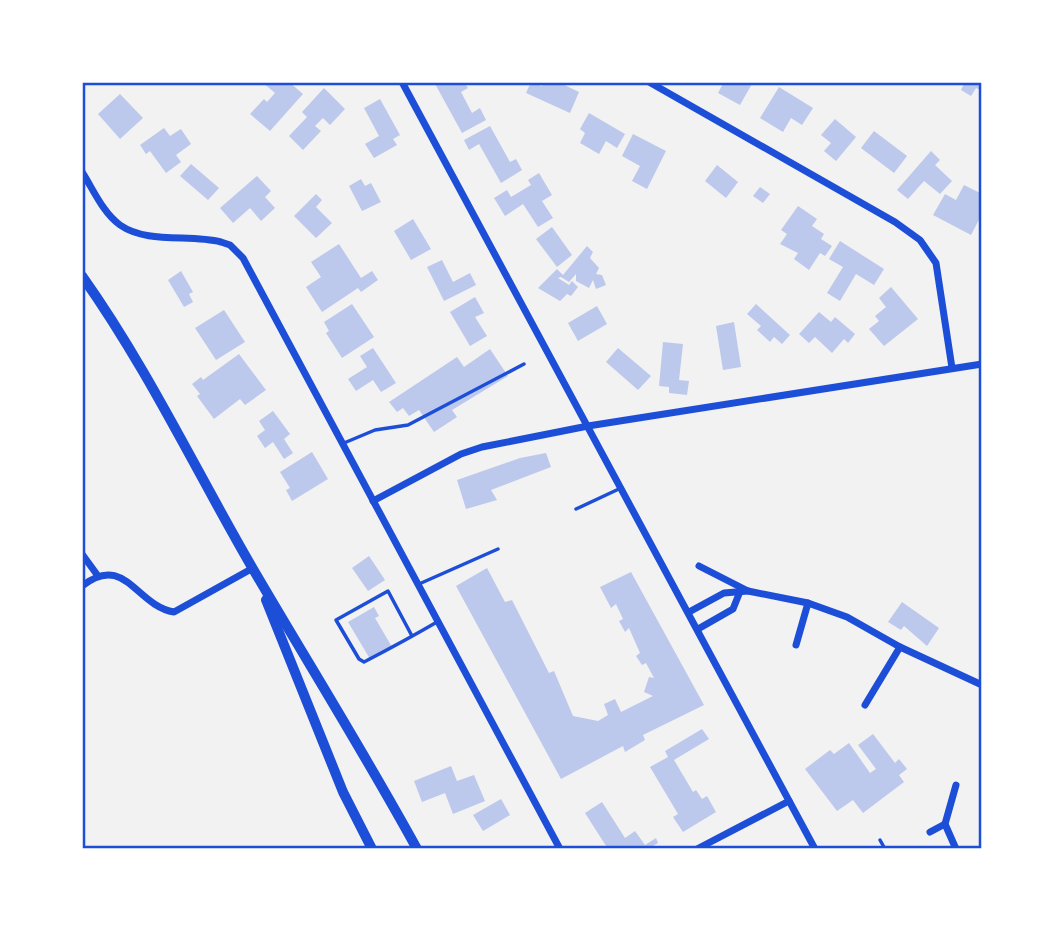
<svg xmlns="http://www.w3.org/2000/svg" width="1064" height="931" font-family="'PT Sans',sans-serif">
<rect width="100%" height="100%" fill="#f2f2f2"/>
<g fill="#bdc9ec">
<path d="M262 82H289L303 94 270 131 250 114 264 99 267 102 275 93Z"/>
<path d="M434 82H464L468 88 461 92 472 113 480 108 486 120 462 133Z"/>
<path d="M531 82 542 86 543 82H558L579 92 570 113 526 93Z"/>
<path d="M724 82H753L740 105 718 93Z"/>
<path d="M965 82H982V91L976 88 971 96 961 90Z"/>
<path d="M779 87 813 108 802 125 791 118 783 132 760 118Z"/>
<path d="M324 88 345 109 330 125 323 118 315 126 321 131 303 150 289 136 307 117 302 112Z"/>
<path d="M120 94 143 118 120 139 98 114Z"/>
<path d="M380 99 400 135 393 139 397 145 374 158 365 144 379 136 364 108Z"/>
<path d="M589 113 625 134 617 148 606 141 599 154 580 143 585 133 580 129Z"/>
<path d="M835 119 856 137 836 161 824 151 831 143 821 135Z"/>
<path d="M490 126 510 162 516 159 522 170 501 183 479 144 469 150 464 140Z"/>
<path d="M164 128 170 136 181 129 191 144 176 155 181 162 166 173 150 151 146 154 140 145Z"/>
<path d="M874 131 907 156 894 173 861 148Z"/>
<path d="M633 134 666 151 647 189 632 181 640 166 622 156Z"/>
<path d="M931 151 940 160 935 165 952 181 940 194 924 181 908 199 897 190Z"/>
<path d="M191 164 219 188 208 200 180 176Z"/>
<path d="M717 165 738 182 726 198 705 181Z"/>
<path d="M539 173 552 195 542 201 553 218 538 227 523 204 505 216 494 198 507 190 511 197 531 185 528 180Z"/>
<path d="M257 176 271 191 265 197 275 208 261 221 250 208 233 223 220 208Z"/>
<path d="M361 179 365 186 371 183 381 202 362 211 349 186Z"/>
<path d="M964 185 982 194V214L971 235 933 215 945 194 956 200Z"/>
<path d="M760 187 770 194 763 203 753 196Z"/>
<path d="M316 194 322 200 316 207 332 223 316 238 294 216Z"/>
<path d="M798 206 817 219 812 226 824 234 821 239 832 246 825 256 820 253 809 270 794 259 798 253 780 244 787 234 781 230Z"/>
<path d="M413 219 431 249 411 260 394 231Z"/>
<path d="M552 227 572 255 557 267 536 239Z"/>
<path d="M840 241 884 269 874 285 856 274 840 301 827 293 843 267 829 259Z"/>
<path d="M339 244 361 278 372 271 378 280 361 292 358 288 322 312 306 287 321 277 311 262Z"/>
<path d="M587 246 593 252 590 258 599 268 596 274 602 275 606 285 596 289 593 280 589 288 576 281V274L569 282 561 277 558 278 569 285 572 281 578 287 571 296 567 294 560 301 538 288 557 269 563 275Z"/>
<path d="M442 260 453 282 470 273 476 285 444 301 427 267Z"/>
<path d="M181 271 193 292 189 294 193 302 184 307 168 280Z"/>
<path d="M891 287 918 319 884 346 869 329 879 321 875 316 886 307 879 298Z"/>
<path d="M475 297 484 313 475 317 487 336 470 346 450 312Z"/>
<path d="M352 304 374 337 342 358 326 333 329 331 324 322Z"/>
<path d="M756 304 790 335 782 344 774 337 770 342 757 330 761 326 747 314Z"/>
<path d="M597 306 607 324 578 341 568 323Z"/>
<path d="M224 310 245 342 216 360 195 328Z"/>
<path d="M819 312 831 322 835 317 855 334 848 343 844 339 832 353 815 337 809 343 799 334Z"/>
<path d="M734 322 741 367 723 370 716 326Z"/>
<path d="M663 342 683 344 679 380 689 381 687 395 669 393V387L659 386Z"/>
<path d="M373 348 396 383 381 392 373 380 356 391 348 379 367 367 360 356Z"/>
<path d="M618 348 651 376 638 390 606 362Z"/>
<path d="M490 349 508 376 452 410 457 417 434 432 419 410 409 416 403 408 397 412 389 402 457 357 464 367Z"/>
<path d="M239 354 266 390 245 405 240 399 214 419 197 396 200 394 192 384 201 377 203 380Z"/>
<path d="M273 411 290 434 284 439 293 453 284 459 273 442 265 448 257 436 265 430 259 421Z"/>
<path d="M312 452 328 479 292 501 286 490 290 488 280 472Z"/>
<path d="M546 453 551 467 491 490 497 500 466 509 457 480 520 458Z"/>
<path d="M369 556 385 580 368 591 352 568Z"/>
<path d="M487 568 505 602 512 600 549 673 554 671 573 716 598 721 608 715 604 704 615 699 621 712 653 696 644 692 649 677 654 678 646 663 642 665 636 656 640 653 629 628 625 632 619 621 623 619 616 604 611 608 600 587 631 572 704 705 643 735 645 740 625 752 623 746 561 779 456 586Z"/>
<path d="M902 602 939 628 927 646 904 626 901 630 888 622Z"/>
<path d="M374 607 379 616 375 618 392 647 370 659 348 622Z"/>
<path d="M702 729 709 739 674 760 693 792 696 790 702 799 707 796 716 812 683 832 673 817 678 814 650 767 668 757 665 751Z"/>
<path d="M873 734 895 763 899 759 907 769 899 775 904 782 863 813 853 800 837 811 805 769 830 750 834 754 849 743 870 773 876 769 858 745Z"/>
<path d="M451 766 457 781 474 775 485 801 453 814 445 793 422 802 414 781Z"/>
<path d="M501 799 510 815 483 831 473 815Z"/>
<path d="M602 802 625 838 635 831 645 845 656 838 658 843 648 849H608L585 813Z"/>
</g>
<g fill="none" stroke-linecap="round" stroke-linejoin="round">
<g stroke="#1d4ed8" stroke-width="3.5">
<path d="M344 443 375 430 408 425 524 364"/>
<path d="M576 509 621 488"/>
<path d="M419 584 498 549"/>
<path d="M412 636 388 591 336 620 359 659 364 662C389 649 413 636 437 622"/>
<path d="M880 840 885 849"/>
</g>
<g stroke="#1d4ed8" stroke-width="7">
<path d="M402 82 815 849"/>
<path d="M649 82 895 222 920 240 936 263 952 368"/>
<path d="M82 172C93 189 103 213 120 225 147 244 190 234 221 242L230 245 243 258 560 849"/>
<path d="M373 501 461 454 482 447 588 426 982 364"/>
<path d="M82 554 98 576"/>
<path d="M699 566 748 591 808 603 847 617 900 647 982 685"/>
<path d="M82 586C125 552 136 606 174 612L253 568"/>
<path d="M689 612 724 593 748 591"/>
<path d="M698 629 733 609 739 594"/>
<path d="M796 645 808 603"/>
<path d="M865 705 900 647"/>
<path d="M956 785 945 824 956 849"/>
<path d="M930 832 945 824"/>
<path d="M697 849 789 801"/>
</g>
<g stroke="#1d4ed8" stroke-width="10">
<path d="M82 276C148 369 196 471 253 569 308 663 365 754 417 849"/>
<path d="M266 600 343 792 372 849"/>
</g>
</g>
<rect width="1064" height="931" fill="none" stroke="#ffffff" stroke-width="168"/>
<rect x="84" y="84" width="896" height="763" fill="none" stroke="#1d4ed8" stroke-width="2.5"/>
</svg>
